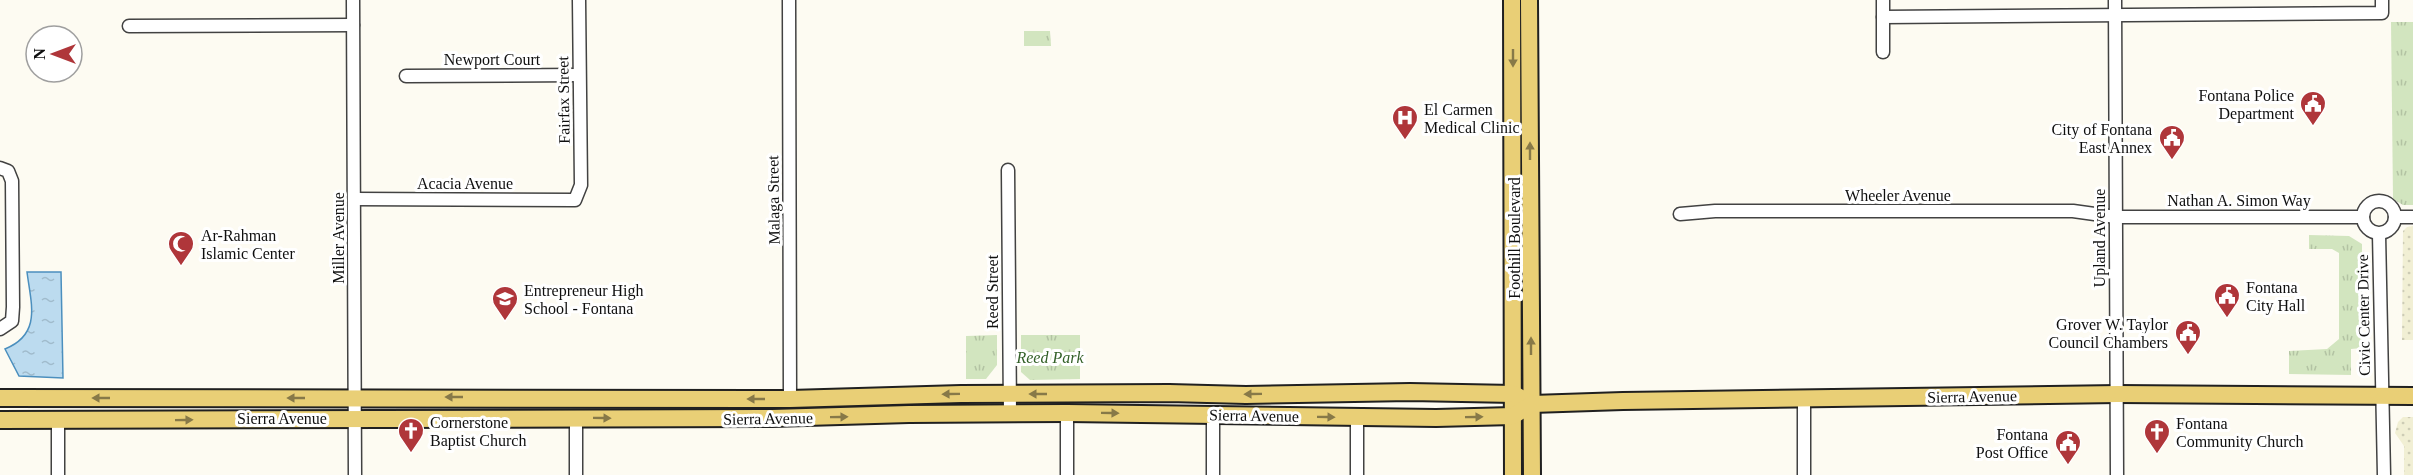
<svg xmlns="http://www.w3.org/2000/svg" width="2413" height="475" font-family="Georgia,serif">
<defs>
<pattern id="farmland-dots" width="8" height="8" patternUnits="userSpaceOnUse" patternTransform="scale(1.5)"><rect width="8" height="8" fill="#f1efd4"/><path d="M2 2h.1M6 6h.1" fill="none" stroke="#cdccb5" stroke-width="1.8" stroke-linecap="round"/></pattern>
<pattern id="grass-tufts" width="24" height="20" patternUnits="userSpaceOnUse" patternTransform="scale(1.5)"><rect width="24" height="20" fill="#d2e5bf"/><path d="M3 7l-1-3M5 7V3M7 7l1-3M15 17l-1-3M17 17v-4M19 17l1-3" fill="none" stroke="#b3c3a3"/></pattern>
<pattern id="water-ripples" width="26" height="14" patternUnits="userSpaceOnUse" patternTransform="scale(1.5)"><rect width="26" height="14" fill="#bcdbef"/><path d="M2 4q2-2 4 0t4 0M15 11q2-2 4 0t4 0" fill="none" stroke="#a0bbcc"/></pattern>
</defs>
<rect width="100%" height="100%" fill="#fdfbf2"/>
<g fill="url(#farmland-dots)">
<path d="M2413 226V340H2402L2403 231 2407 227Z"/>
<path d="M2403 417H2413V475H2404V446L2395 433 2398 422Z"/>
</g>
<g fill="url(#grass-tufts)">
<path d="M2391 22H2413V205H2403L2393 199Z"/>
<path d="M1024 31H1050L1051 46H1024Z"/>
<path d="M2309 235 2349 236 2362 244V348L2351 349V375L2289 374V351L2327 349 2339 339V253L2332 249H2309Z"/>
<path d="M997 335V365L986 379H966V336Z"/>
<path d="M1021 335H1080V379L1030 380 1021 372Z"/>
</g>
<path fill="url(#water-ripples)" stroke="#4b8fbe" stroke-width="1.5" d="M27 272H61L63 378 19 376 5 349C42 334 31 304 27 272Z"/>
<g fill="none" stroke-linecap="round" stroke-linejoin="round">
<defs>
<g id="minor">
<path d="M353 0 355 475"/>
<path d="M789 0 790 399"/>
<path d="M2115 0 2117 475"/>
<path d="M1883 17 2382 13V0"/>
<path d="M129 26 353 25"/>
<path d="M1883 52V0"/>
<path d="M406 76 579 75"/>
<path d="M0 168 8 171 12 181 13 307 12 321 0 329"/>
<path d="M1008 170 1010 413"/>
<path d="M354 199 575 200 581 185 579 0"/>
<circle cx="2379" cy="217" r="16"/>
<path d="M1680 214 1715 211H2073L2116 217H2363"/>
<path d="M2395 217H2413"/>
<path d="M2379 234 2384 475"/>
<path d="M1804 398V475"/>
<path d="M1067 413V475"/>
<path d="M1213 414V475"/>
<path d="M576 417V475"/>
<path d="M1357 418V475"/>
<path d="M58 420V475"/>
</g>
<g id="major">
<path d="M1512 0 1513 475"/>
<path d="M1529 0 1532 475"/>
<path d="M0 398 790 399 961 394 1169 393 1246 395 1410 392 1514 394 1532 404"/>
<path d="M0 420 772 418 909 414 1067 413 1436 418 1513 416 1532 404 1623 401 2118 394 2413 396"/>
</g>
</defs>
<use href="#minor" stroke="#424242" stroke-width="15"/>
<use href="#major" stroke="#202020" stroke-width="20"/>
<use href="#minor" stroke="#fff" stroke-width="12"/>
<use href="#major" stroke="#e9cf76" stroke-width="16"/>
</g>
<defs><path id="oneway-solid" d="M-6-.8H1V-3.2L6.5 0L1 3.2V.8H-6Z" transform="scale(1.5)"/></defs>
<g fill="#877948">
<use href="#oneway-solid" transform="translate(1513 58) rotate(90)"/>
<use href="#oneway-solid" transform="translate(1530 151) rotate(-90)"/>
<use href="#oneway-solid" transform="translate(1531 346) rotate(-90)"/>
<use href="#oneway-solid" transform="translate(951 394) rotate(179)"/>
<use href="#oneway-solid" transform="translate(1038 394) rotate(180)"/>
<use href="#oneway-solid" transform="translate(1253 394) rotate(179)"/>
<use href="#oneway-solid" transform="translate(454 397) rotate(180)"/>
<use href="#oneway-solid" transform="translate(101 398) rotate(180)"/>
<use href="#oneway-solid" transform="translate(296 398) rotate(180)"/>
<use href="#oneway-solid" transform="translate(756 399) rotate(-180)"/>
<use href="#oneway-solid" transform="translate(1110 413) rotate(1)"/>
<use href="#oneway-solid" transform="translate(839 417) rotate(-1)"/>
<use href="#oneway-solid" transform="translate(1326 417) rotate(1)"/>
<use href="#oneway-solid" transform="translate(1474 417) rotate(-1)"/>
<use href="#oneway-solid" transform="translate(602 418) rotate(1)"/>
<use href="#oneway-solid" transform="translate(184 420) rotate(-1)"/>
</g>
<defs>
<symbol id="civic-pin" viewBox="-11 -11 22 30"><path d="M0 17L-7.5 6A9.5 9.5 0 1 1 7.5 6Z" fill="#af363a" stroke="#fff"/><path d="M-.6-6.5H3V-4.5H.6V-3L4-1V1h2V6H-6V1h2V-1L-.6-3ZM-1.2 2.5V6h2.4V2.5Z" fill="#fff"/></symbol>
<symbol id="hospital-pin" viewBox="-11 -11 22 30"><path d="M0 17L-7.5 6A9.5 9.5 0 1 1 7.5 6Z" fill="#af363a" stroke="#fff"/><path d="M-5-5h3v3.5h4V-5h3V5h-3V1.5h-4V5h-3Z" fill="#fff"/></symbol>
<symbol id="mosque-pin" viewBox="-11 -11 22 30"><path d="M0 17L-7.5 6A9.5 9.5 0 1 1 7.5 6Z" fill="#af363a" stroke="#fff"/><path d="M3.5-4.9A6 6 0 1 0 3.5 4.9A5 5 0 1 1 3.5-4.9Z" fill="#fff"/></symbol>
<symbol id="school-pin" viewBox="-11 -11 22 30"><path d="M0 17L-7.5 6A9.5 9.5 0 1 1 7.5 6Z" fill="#af363a" stroke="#fff"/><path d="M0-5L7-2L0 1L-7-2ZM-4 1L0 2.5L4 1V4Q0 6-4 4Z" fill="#fff"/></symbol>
<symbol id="church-pin" viewBox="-11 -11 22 30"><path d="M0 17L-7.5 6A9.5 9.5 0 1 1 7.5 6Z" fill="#af363a" stroke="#fff"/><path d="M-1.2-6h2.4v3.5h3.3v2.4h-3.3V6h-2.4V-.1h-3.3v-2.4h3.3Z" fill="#fff"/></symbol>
</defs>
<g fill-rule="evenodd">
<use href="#civic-pin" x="2298" y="89" width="30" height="40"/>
<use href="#hospital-pin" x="1390" y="103" width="30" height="40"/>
<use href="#civic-pin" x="2157" y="123" width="30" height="40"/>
<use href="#mosque-pin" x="166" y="229" width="30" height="40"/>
<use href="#civic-pin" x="2212" y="281" width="30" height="40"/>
<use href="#school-pin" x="490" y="284" width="30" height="40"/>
<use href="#civic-pin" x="2173" y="318" width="30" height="40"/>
<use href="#church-pin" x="396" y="416" width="30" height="40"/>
<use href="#church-pin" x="2142" y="417" width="30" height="40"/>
<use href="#civic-pin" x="2053" y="428" width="30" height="40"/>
</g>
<g text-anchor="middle" stroke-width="6" stroke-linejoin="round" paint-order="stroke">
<g font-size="16" fill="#0f0f0f" stroke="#fff">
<text x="492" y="65">Newport Court</text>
<text transform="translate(563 100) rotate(-91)" y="6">Fairfax Street</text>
<text x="465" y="189">Acacia Avenue</text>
<text x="1898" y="201">Wheeler Avenue</text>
<text transform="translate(773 200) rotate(-91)" y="6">Malaga Street</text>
<text x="2239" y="206">Nathan A. Simon Way</text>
<text transform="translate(338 238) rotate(-90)" y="6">Miller Avenue</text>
<text transform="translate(1514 238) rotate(-90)" y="6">Foothill Boulevard</text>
<text transform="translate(2099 238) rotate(-90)" y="6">Upland Avenue</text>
<text transform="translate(992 292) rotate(-90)" y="6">Reed Street</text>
<text transform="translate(2363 315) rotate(-91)" y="6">Civic Center Drive</text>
<text transform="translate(1972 396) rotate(-1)" y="6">Sierra Avenue</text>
<text transform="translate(1254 415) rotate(1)" y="6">Sierra Avenue</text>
<text x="282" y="424">Sierra Avenue</text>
<text transform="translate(768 418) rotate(-1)" y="6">Sierra Avenue</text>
</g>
<g font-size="16" fill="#0f0f0f" stroke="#fff" text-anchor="start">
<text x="2294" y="101" text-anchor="end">Fontana Police<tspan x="2294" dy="18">Department</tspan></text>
<text x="1424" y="115">El Carmen<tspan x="1424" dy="18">Medical Clinic</tspan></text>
<text x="2152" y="135" text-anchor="end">City of Fontana<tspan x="2152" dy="18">East Annex</tspan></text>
<text x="201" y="241">Ar-Rahman<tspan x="201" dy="18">Islamic Center</tspan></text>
<text x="2246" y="293">Fontana<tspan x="2246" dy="18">City Hall</tspan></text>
<text x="524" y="296">Entrepreneur High<tspan x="524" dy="18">School - Fontana</tspan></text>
<text x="2168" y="330" text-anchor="end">Grover W. Taylor<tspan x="2168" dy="18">Council Chambers</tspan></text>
<text x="430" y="428">Cornerstone<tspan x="430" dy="18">Baptist Church</tspan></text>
<text x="2176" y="429">Fontana<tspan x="2176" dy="18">Community Church</tspan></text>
<text x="2048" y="440" text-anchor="end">Fontana<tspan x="2048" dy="18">Post Office</tspan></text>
</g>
<g font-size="16" font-style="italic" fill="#315f26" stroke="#fff">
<text x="1050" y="363">Reed Park</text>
</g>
</g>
<g transform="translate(54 54) rotate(270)"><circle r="28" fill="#ffffff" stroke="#9f9f9f" stroke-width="1.5"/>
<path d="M0-4.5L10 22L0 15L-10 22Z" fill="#af363a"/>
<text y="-9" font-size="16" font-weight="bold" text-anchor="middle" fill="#0f0f0f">N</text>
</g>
</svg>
